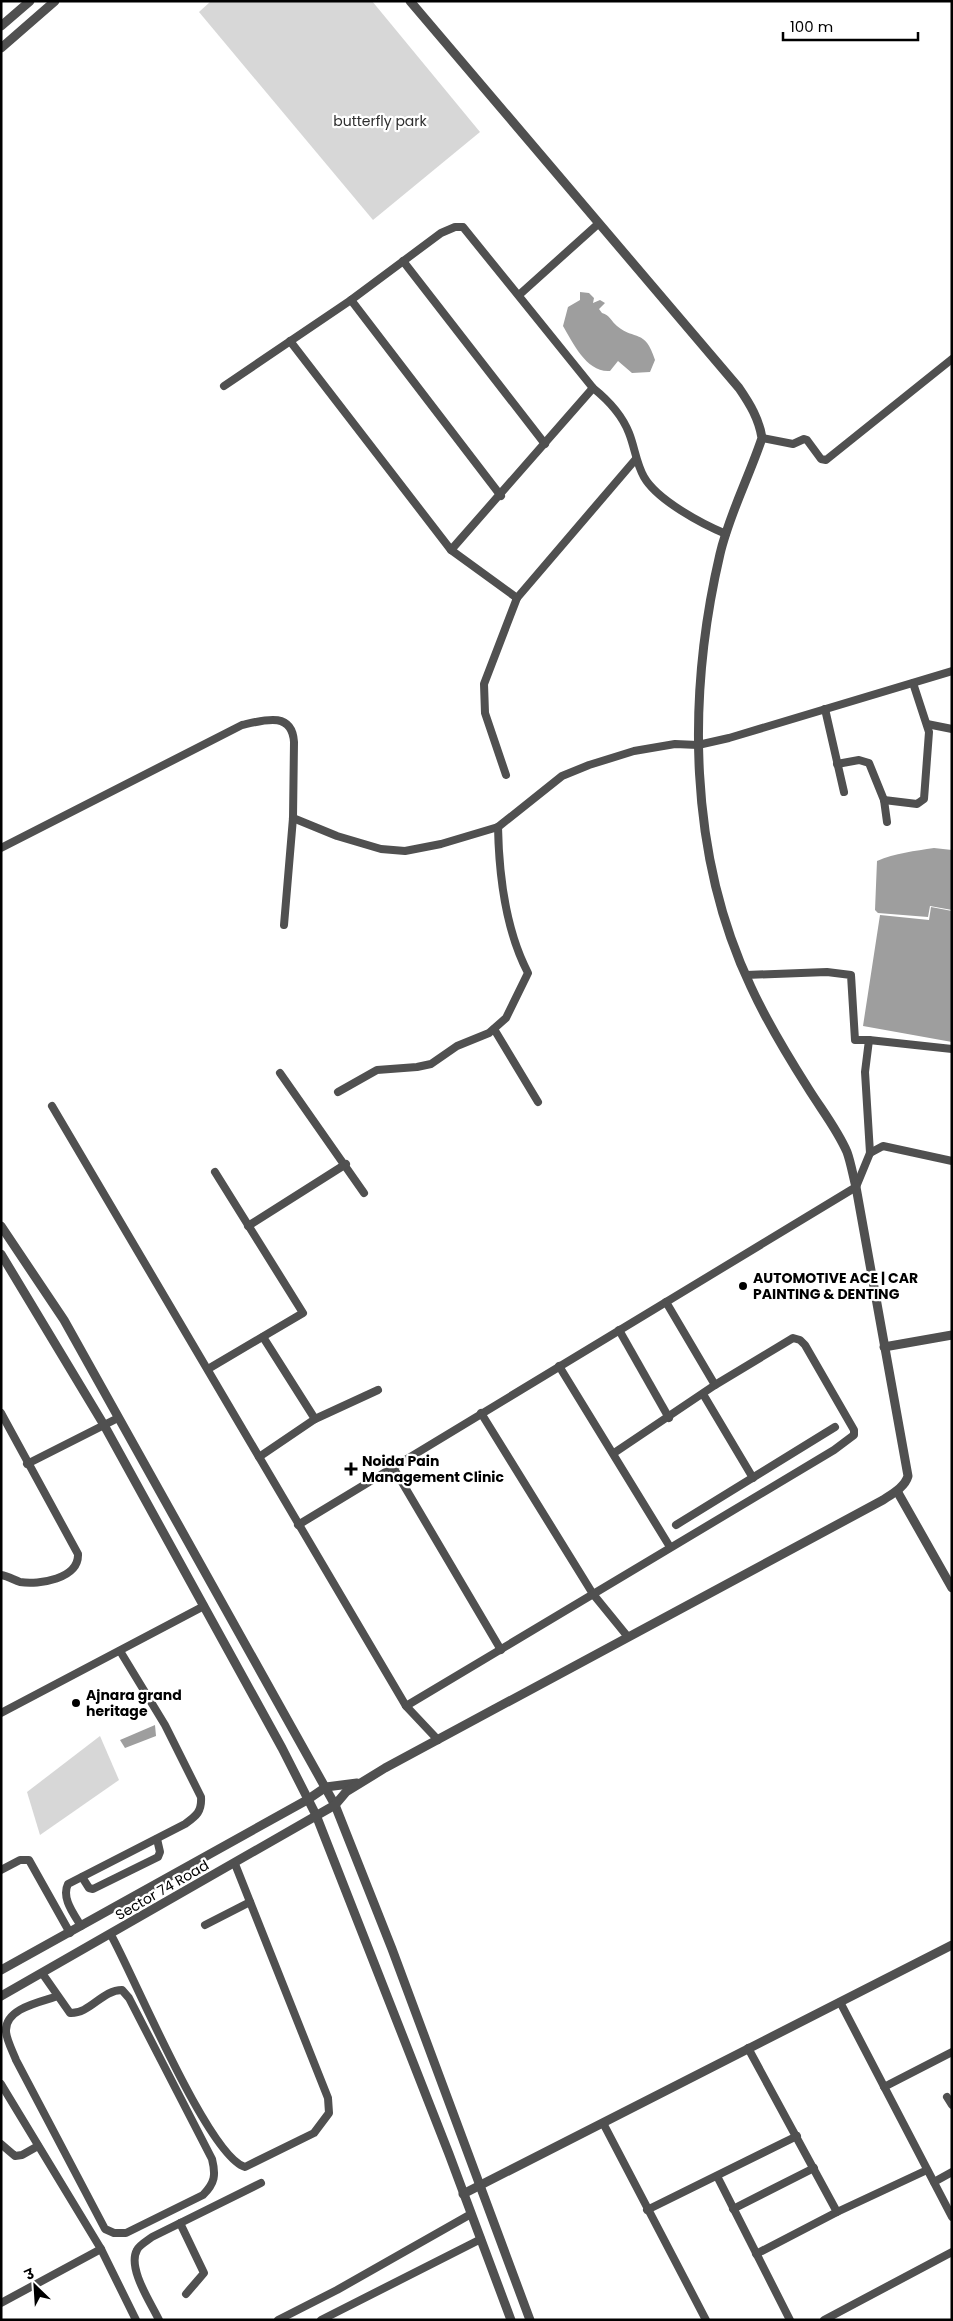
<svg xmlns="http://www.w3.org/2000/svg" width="953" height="2321" font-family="Poppins,'Noto Sans Devanagari',sans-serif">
<rect width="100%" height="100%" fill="#fff"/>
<g fill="#d7d7d7">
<path d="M211 1H372L480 132 373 220 199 12Z"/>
<path d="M100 1736 119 1780 40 1835 27 1792Z"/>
</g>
<g fill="#9e9e9e">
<path d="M580 292 589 293 594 298 593 303 600 300 605 303 599 309 602 313C610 315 611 321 617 326 635 341 645 328 655 360L650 372 632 373 618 361 610 371C587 373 573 343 563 326L568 307 580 300Z"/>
<path d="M934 848 952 850V910L930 906 928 917 878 913 875 910 877 861C895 853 915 851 934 848Z"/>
<path d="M931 907 952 911V1042L863 1026 880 915 929 920Z"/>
<path d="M155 1725 156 1736 125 1748 120 1740Z"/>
</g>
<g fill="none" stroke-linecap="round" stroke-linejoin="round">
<g stroke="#505050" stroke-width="8">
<path d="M403 261 545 444"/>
<path d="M519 295 598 224"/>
<path d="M351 300 501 496"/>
<path d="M290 341 451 550 517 598 484 684 485 713 506 775"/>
<path d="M224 386 351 300 441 233 455 227H463L593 388C608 400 622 415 629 433 635 448 636 463 644 477 657 500 702 524 726 534"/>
<path d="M762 438 793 444 804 439 807 440 821 459 826 460 952 359"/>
<path d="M451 550 593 388"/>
<path d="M517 598 635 460"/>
<path d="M825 709 844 792"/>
<path d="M927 724 952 729"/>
<path d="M837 764 859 760 869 763 884 800 887 822"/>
<path d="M884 800 917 804 924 799 929 732 913 683"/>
<path d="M293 818 337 836 381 849 405 851 441 844 498 827 562 776 589 765 634 751 675 744 698 745 729 738 952 671"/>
<path d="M1 848 242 725C264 720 292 711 294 742L293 818 284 925"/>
<path d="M746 975 827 972 851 975 855 1040H869"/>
<path d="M494 1029 538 1102"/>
<path d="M280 1073 364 1193"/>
<path d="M338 1092 377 1070 417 1067 431 1064 457 1046 489 1033 506 1018 528 973C505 929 499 876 498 827"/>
<path d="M52 1106 406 1706 438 1740"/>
<path d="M870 1153 865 1072 869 1040 952 1049"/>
<path d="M248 1226 346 1164"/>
<path d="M666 1302 715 1385"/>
<path d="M619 1330 669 1418"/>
<path d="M559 1366 670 1547"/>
<path d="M208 1369 303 1313 215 1172"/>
<path d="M703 1394 753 1478"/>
<path d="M1 1413 78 1554C79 1579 39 1585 20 1582 14 1580 8 1576 1 1575"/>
<path d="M481 1413 593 1594 628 1637"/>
<path d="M315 1419 378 1390"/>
<path d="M259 1457 315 1419 263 1337"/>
<path d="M27 1464 118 1418"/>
<path d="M393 1467 501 1650"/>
<path d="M298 1525 856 1187 870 1153 883 1146 952 1161"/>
<path d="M676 1525 835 1427"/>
<path d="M406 1706 834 1450 854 1435V1430L805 1345 800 1340 793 1338 715 1385 614 1453"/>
<path d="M1 1713 204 1606"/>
<path d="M1 1870 20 1860H29L70 1933"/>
<path d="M82 1877 89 1888 93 1889 158 1857 160 1852 157 1839"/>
<path d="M205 1925 250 1902"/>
<path d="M81 1926C74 1914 61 1898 68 1884L185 1824C196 1816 202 1812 201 1797L165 1725 120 1651"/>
<path d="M111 1935C134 1976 208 2156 245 2167L314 2133 329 2113 328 2098 235 1864"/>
<path d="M42 1973 70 2013C90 2014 102 1990 122 1990L129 1998 212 2159C216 2175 215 2183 203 2195L126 2233H114L105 2229 16 2060C13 2052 6 2039 6 2031 5 2008 41 2002 58 1996"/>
<path d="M840 2002 952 2217"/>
<path d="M748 2048 837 2212 927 2170"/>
<path d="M1 2084 101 2249 136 2320"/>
<path d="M884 2087 952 2052"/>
<path d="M947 2097 952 2105"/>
<path d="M603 2123 706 2320"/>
<path d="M1 2144 15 2156 22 2155 38 2146"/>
<path d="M717 2176 790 2320"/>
<path d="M934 2182 952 2172"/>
<path d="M733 2209 814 2168"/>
<path d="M647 2210 797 2136"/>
<path d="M180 2223 204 2273 186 2294"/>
<path d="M756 2254 837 2212"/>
<path d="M1 2303 101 2249"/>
<path d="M159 2320C151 2303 127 2268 137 2250 139 2245 147 2241 152 2237L261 2183"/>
<path d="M278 2320 337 2290 471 2214"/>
<path d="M321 2320 481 2239"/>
<path d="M824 2320 952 2252"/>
</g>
<g stroke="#505050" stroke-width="9">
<path d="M1 26 30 1"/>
<path d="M1 48 55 1"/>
<path d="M1 1226 64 1320 335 1805 392 1949 530 2320"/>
<path d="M1 1254 104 1425 282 1748 316 1815 449 2154 511 2320"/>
<path d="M884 1347 952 1335"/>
<path d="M897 1491 952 1588"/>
<path d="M1 1970 307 1800 326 1787 357 1783"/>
<path d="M1 1996 335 1805 346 1792 385 1768 883 1500C892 1494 905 1487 908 1476L856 1187C853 1176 851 1163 847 1152 837 1129 821 1109 808 1088 787 1055 767 1022 751 987 688 854 687 695 720 554 729 515 749 477 762 438 759 419 750 404 739 388L410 1"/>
<path d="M463 2194 952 1945"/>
</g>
</g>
<g fill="#000" stroke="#fff" stroke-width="2">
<circle cx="743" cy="1286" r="5"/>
<path d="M348.5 1461.5h5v5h5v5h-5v5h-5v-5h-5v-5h5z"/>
<circle cx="76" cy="1703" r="5"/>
</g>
<g text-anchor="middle" stroke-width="4.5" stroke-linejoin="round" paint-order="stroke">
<g font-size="14" fill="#2e2e2e" stroke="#fff">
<text x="380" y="126">butterfly park</text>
</g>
<g font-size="14" font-weight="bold" fill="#000" stroke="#fff" text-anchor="start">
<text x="753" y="1283">AUTOMOTIVE ACE | CAR<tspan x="753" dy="16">PAINTING &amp; DENTING</tspan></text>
<text x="362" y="1466">Noida Pain<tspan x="362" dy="16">Management Clinic</tspan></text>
<text x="86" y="1700">Ajnara grand<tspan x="86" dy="16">heritage</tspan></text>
</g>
<g font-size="14" fill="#000" stroke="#fff">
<text transform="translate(162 1890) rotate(-30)" y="5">Sector 74 Road</text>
</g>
</g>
<rect width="953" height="2321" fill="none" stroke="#000000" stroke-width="5"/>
<g transform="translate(35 2286) rotate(335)" stroke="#ffffff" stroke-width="4" paint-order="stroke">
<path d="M0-4L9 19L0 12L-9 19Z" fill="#000000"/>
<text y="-8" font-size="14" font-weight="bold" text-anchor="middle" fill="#000000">उ</text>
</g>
<path d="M783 32v8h135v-8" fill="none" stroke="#000000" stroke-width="2.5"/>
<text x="790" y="32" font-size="15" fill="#000000" stroke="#ffffff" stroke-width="4" paint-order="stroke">100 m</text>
</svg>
